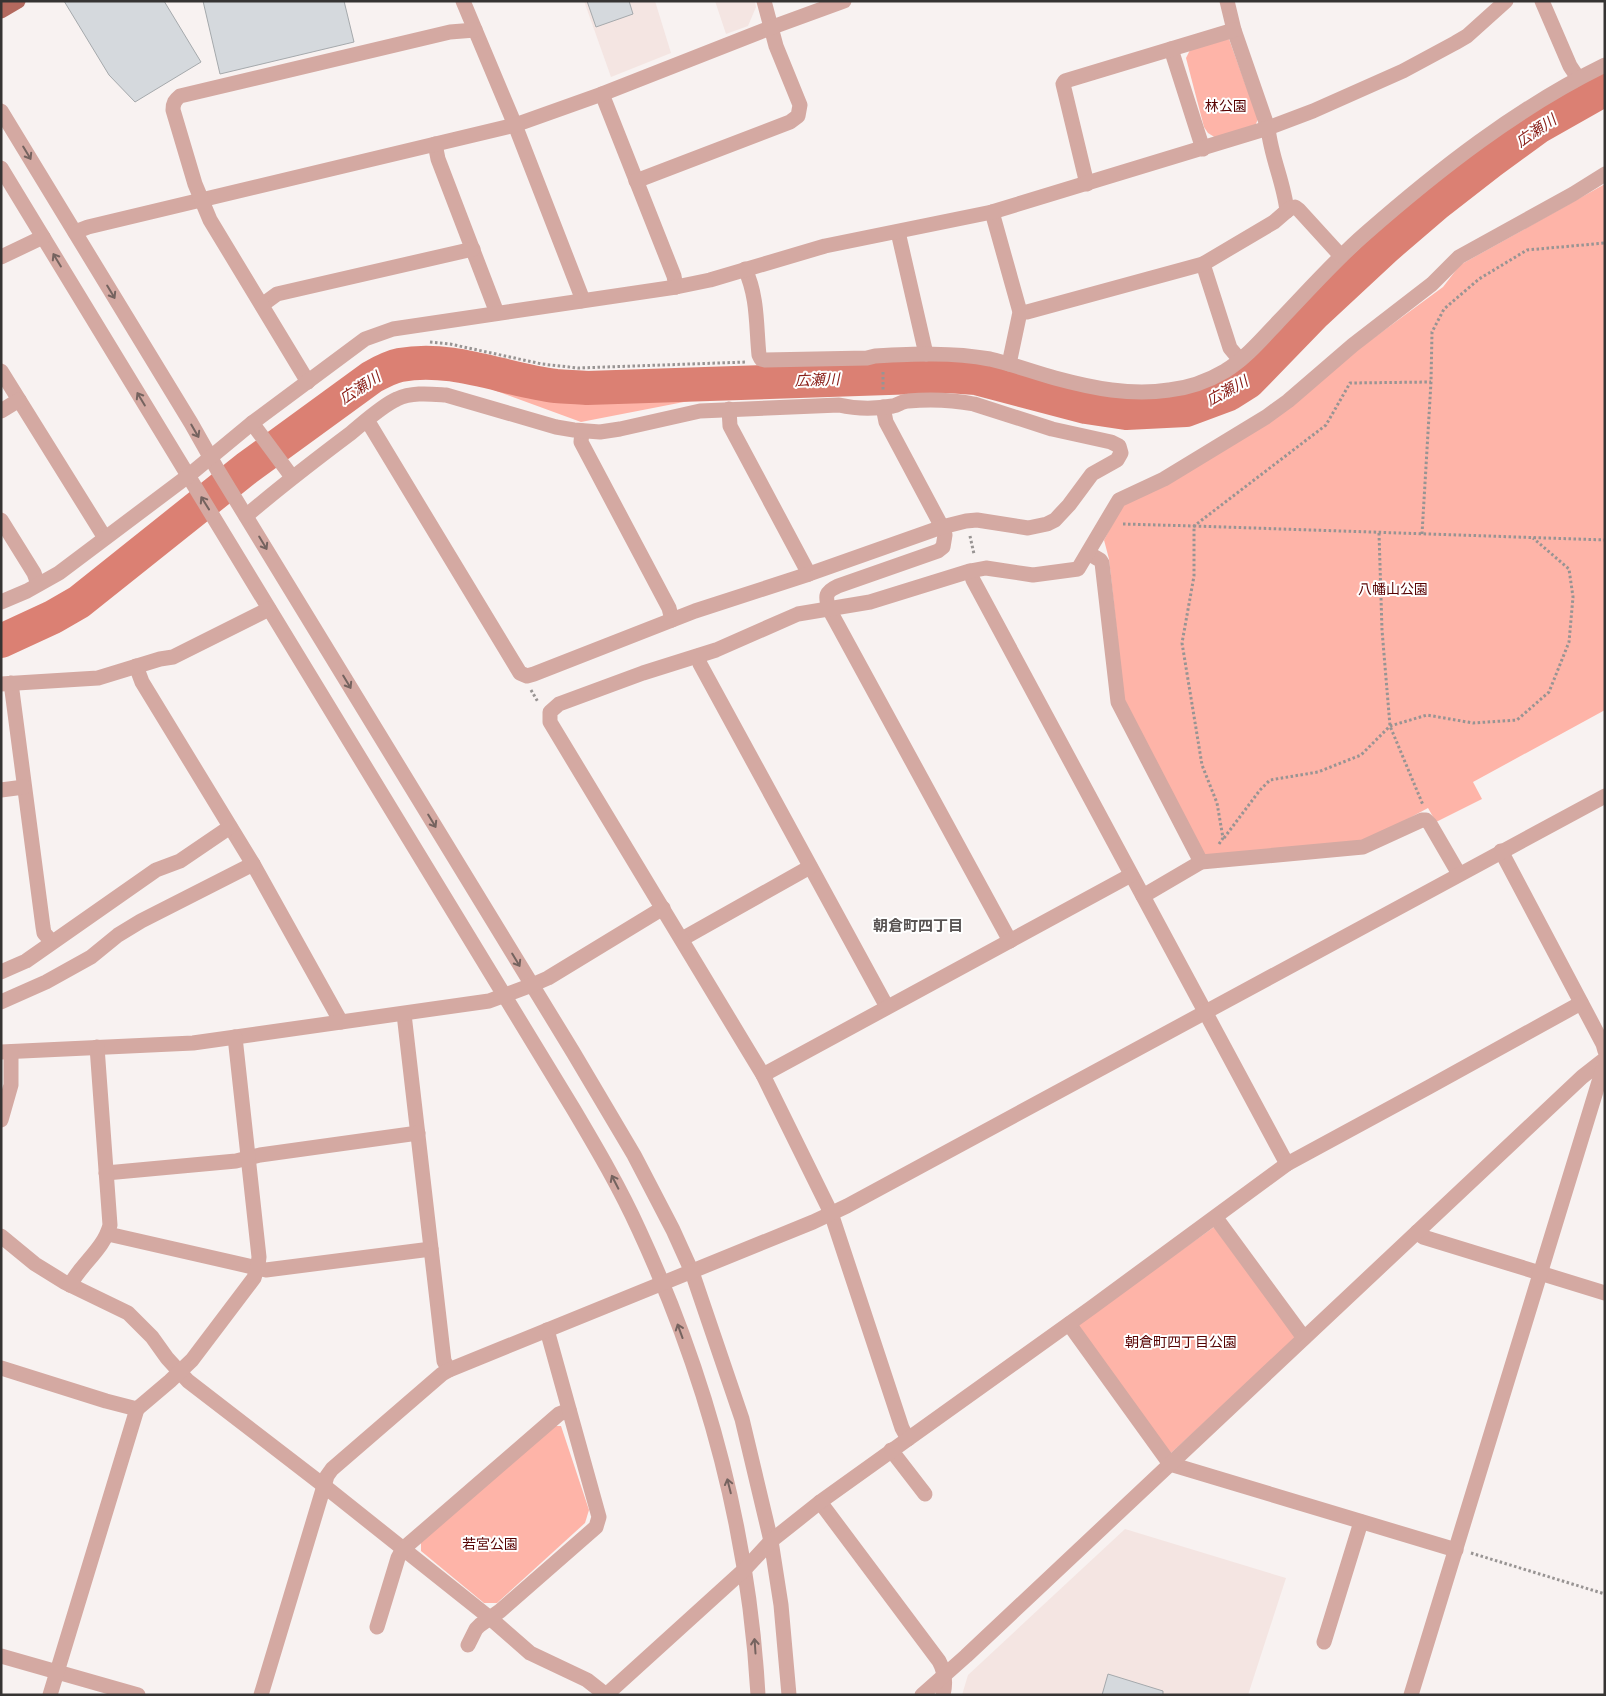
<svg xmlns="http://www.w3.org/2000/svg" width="1606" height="1696" font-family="'Golos Text','Noto Sans JP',sans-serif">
<rect width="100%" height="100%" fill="#f8f2f1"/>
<g fill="#f4e5e2">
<path d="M584 1H655L671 53 611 77Z"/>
<path d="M715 1H755L756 7 748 26 726 34Z"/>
<path d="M1125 1529 1286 1578 1248 1695H962L968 1675Z"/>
</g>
<g fill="#feb4a8">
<path d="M1229 39 1258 119 1255 126 1216 138 1208 133 1204 127 1186 58 1191 48Z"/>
<path d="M1605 184V710L1473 782 1482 799 1436 822 1428 808 1363 843 1210 857 1204 854 1124 699 1109 559 1104 540 1122 506 1330 370 1443 287 1460 265Z"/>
<path d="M483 386 592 400 689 401 581 422Z"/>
<path d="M1214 1227 1296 1338 1170 1454 1076 1325Z"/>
<path d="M554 1426H561L589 1510 585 1523 497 1603H484L421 1551V1540Z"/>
</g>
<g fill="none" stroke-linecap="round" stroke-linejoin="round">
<path stroke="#db8073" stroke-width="34" d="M1 641 53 617 79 602 247 468 372 377C381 372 390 367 400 365 453 355 505 380 556 386 567 387 577 387 587 388L948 376 976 378 1086 407 1126 413 1186 410 1229 394 1248 382 1315 313 1386 247 1436 204 1490 162 1538 127 1605 89"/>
</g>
<g fill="#d5d9dd" stroke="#a5a9ac">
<path d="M64 1H164L201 62 135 102 109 75Z"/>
<path d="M203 1H344L354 42 220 74Z"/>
<path d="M587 1H629L633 14 596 27Z"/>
<path d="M1108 1674 1163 1691V1695H1102Z"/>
</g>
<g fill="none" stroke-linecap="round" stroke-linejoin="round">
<g stroke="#989493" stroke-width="3" stroke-dasharray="2.5 2.5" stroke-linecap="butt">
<path d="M430 342 450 344 542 364 578 368 746 362"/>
<path d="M883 372V390"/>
<path d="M1123 524 1194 526 1326 425 1350 383 1431 382"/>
<path d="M1379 533 1382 630 1390 726 1423 805"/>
<path d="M1422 534 1431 382 1432 332 1444 309 1479 279 1527 250 1605 243"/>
<path d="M970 536 974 554"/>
<path d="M531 690 538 702"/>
<path d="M1224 838 1260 790 1270 780 1318 772 1361 755 1390 726 1427 715 1473 723 1517 720 1549 692 1569 642 1573 597 1569 569 1533 538"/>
<path d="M1219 844 1223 838 1217 803 1202 765 1182 643 1194 576V526L1605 540"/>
<path d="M1471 1553 1605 1594"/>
</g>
<g stroke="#d4a9a2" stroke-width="15">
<path d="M463 1 515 125 581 295V301"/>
<path d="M1227 1 1234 30 1268 128C1271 157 1284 183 1287 211"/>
<path d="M1542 1 1570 66 1578 78"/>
<path d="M1171 49 1203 149"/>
<path d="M602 94 674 276 676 287"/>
<path d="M1 111 191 423 217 469 573 1052 634 1155 673 1230 692 1272 742 1419 771 1541 781 1605 789 1695"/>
<path d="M435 144 438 159 497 313"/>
<path d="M1 168 574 1110C597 1149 620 1188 639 1230 707 1377 749 1533 758 1695"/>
<path d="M636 181 790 122 798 116 800 105 776 46 764 1"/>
<path d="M1087 184 1063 84 1065 81 1234 30"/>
<path d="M992 212 1020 312 1009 364"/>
<path d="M75 232 88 227 515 125 602 94 770 28 844 1"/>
<path d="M898 232 926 354"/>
<path d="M1 257 43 237"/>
<path d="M1203 264 1230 348 1240 360"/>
<path d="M745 269C758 297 756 326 759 355L761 359 765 360 867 358 875 356C913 354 952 352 990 359 1012 364 1033 372 1055 378 1092 388 1131 396 1169 390 1188 388 1208 381 1225 371 1246 358 1262 339 1278 322 1307 292 1334 261 1365 234 1438 170 1517 108 1605 65"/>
<path d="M262 305 277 294 473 249"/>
<path d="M1020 312H1027L1203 264 1274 222 1289 209 1295 207 1299 210 1341 256"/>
<path d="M1 371 105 538"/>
<path d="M308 382 210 220 195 184 173 110C173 103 175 100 180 96L450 32 475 30"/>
<path d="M883 407 886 422 942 527 945 535 943 547 938 551 838 586C825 592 825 596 829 609L1010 941"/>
<path d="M729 409 730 426 809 574"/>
<path d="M1 411 19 400"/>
<path d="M252 423 292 477"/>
<path d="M582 431 581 442 669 608 672 620"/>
<path d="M246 516C280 487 315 460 351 433 363 423 383 405 397 399 412 392 430 394 446 395L556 427 574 430 600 432 620 429 700 411 839 405C856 409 876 409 893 406 898 405 903 401 908 401 929 399 953 400 974 404L1052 429 1111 442 1119 446 1121 453 1117 460 1092 474 1069 505 1055 520 1047 524 1028 528 977 520 966 521 942 527 809 574 695 611 534 674 527 676 520 673 367 420"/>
<path d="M1 520 34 573 38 584"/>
<path d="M1088 553 1100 560 1102 563 1118 702 1201 862"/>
<path d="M970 571 973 580 1287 1164"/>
<path d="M1 602 27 591 59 573 188 476 252 423 365 339 393 329 676 287 710 280 825 246 992 212 1268 128 1313 111 1403 71 1455 43 1467 36 1506 1"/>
<path d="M698 656 700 664 887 1007"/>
<path d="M136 666 142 682 253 864 341 1022"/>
<path d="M11 683 43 927 44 933 52 942"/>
<path d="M1 684 98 678 160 659 173 657 269 609"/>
<path d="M1 790 24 787"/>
<path d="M1501 851 1603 1044 1605 1051"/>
<path d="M1143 896 1201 862 1363 847 1422 820H1426L1430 824 1459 874"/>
<path d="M682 939 810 867"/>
<path d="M1 972 26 961 156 870 180 861 230 827"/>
<path d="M1 1002 46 982 91 957 118 935 141 921 253 864"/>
<path d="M404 1014 444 1361 449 1370"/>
<path d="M1 1052 193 1043 489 1001 532 985 548 978 663 908"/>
<path d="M763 1075 1131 875"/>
<path d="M1 1120 11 1085V1052"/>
<path d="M106 1173 236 1161 260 1155 418 1133"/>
<path d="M1216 1218 1304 1338"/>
<path d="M1417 1232 1423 1237 1605 1293"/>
<path d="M108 1234 266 1270 431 1249"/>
<path d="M1 1236 35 1264 64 1282 128 1313 152 1337 167 1358 188 1381 323 1485 490 1618 530 1653 587 1680 606 1695"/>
<path d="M70 1285C81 1264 104 1249 110 1225L97 1047"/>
<path d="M1069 1324 1170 1464 1456 1550"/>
<path d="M1 1368 106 1401 137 1409 170 1381 192 1360 254 1278 258 1265 259 1257 235 1037"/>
<path d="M908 1439 902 1428 831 1213 763 1075 550 722V712L559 704 643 673 716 650 798 614 870 602 970 571 986 568 1033 575 1078 569 1119 500 1164 479 1266 417 1288 401 1353 345 1432 284 1459 257 1573 194 1605 174"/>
<path d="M891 1450 925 1494"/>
<path d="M820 1502 939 1661C945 1672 946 1683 943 1695"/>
<path d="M377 1627 398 1558 403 1549 559 1414 569 1410"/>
<path d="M1324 1642 1361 1522"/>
<path d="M468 1645 476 1629 480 1625 500 1611 596 1527 599 1517 547 1330"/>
<path d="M1 1656 138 1695"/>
<path d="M50 1695 137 1409"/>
<path d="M261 1695 327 1476 332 1469 442 1374 449 1370 813 1222 847 1206 1605 796"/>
<path d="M606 1695 745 1569 771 1541 820 1502 1091 1308 1287 1164 1429 1087 1581 1003"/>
<path d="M922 1695 966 1656 1582 1077 1605 1059"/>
<path d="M1411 1695 1605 1062"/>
</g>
<path stroke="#b3695e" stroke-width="15" d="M1 11 18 1"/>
</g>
<defs><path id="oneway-shaft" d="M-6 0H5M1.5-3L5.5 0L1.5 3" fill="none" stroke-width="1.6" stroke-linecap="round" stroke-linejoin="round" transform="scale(1.25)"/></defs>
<g stroke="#75635f">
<use href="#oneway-shaft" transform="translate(27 153) rotate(59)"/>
<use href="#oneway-shaft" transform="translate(57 260) rotate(-121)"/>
<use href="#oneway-shaft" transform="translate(111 292) rotate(59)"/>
<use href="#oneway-shaft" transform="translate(141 399) rotate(-121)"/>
<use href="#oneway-shaft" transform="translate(195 431) rotate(60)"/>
<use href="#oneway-shaft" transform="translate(205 503) rotate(-122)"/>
<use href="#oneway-shaft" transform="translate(263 543) rotate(59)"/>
<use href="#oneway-shaft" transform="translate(347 682) rotate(59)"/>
<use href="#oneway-shaft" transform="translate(432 821) rotate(59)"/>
<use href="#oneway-shaft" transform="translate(516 960) rotate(59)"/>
<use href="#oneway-shaft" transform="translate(615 1182) rotate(-117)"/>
<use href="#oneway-shaft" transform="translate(680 1331) rotate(-110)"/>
<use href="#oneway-shaft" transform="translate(729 1486) rotate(-104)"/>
<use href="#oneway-shaft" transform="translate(755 1646) rotate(-94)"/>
</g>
<g text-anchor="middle" stroke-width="4" stroke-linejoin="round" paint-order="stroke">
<g font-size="14" fill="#560101" stroke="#fff">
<text x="1226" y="111">林公園</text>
<text x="1393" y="594">八幡山公園</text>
<text x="1181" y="1347">朝倉町四丁目公園</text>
<text x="490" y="1549">若宮公園</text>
</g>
<g font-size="15" font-style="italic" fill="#891d16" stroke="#fff">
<text transform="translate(1536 131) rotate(-34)" y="5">広瀬川</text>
<text transform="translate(817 380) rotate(-2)" y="5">広瀬川</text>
<text transform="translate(360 388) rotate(-33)" y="5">広瀬川</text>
<text transform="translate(1227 391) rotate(-29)" y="5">広瀬川</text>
</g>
<g font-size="15" font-weight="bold" fill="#595453" stroke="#fff">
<text x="918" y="931">朝倉町四丁目</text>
</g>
</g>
<rect width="1606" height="1696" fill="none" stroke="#363433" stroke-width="5"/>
</svg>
